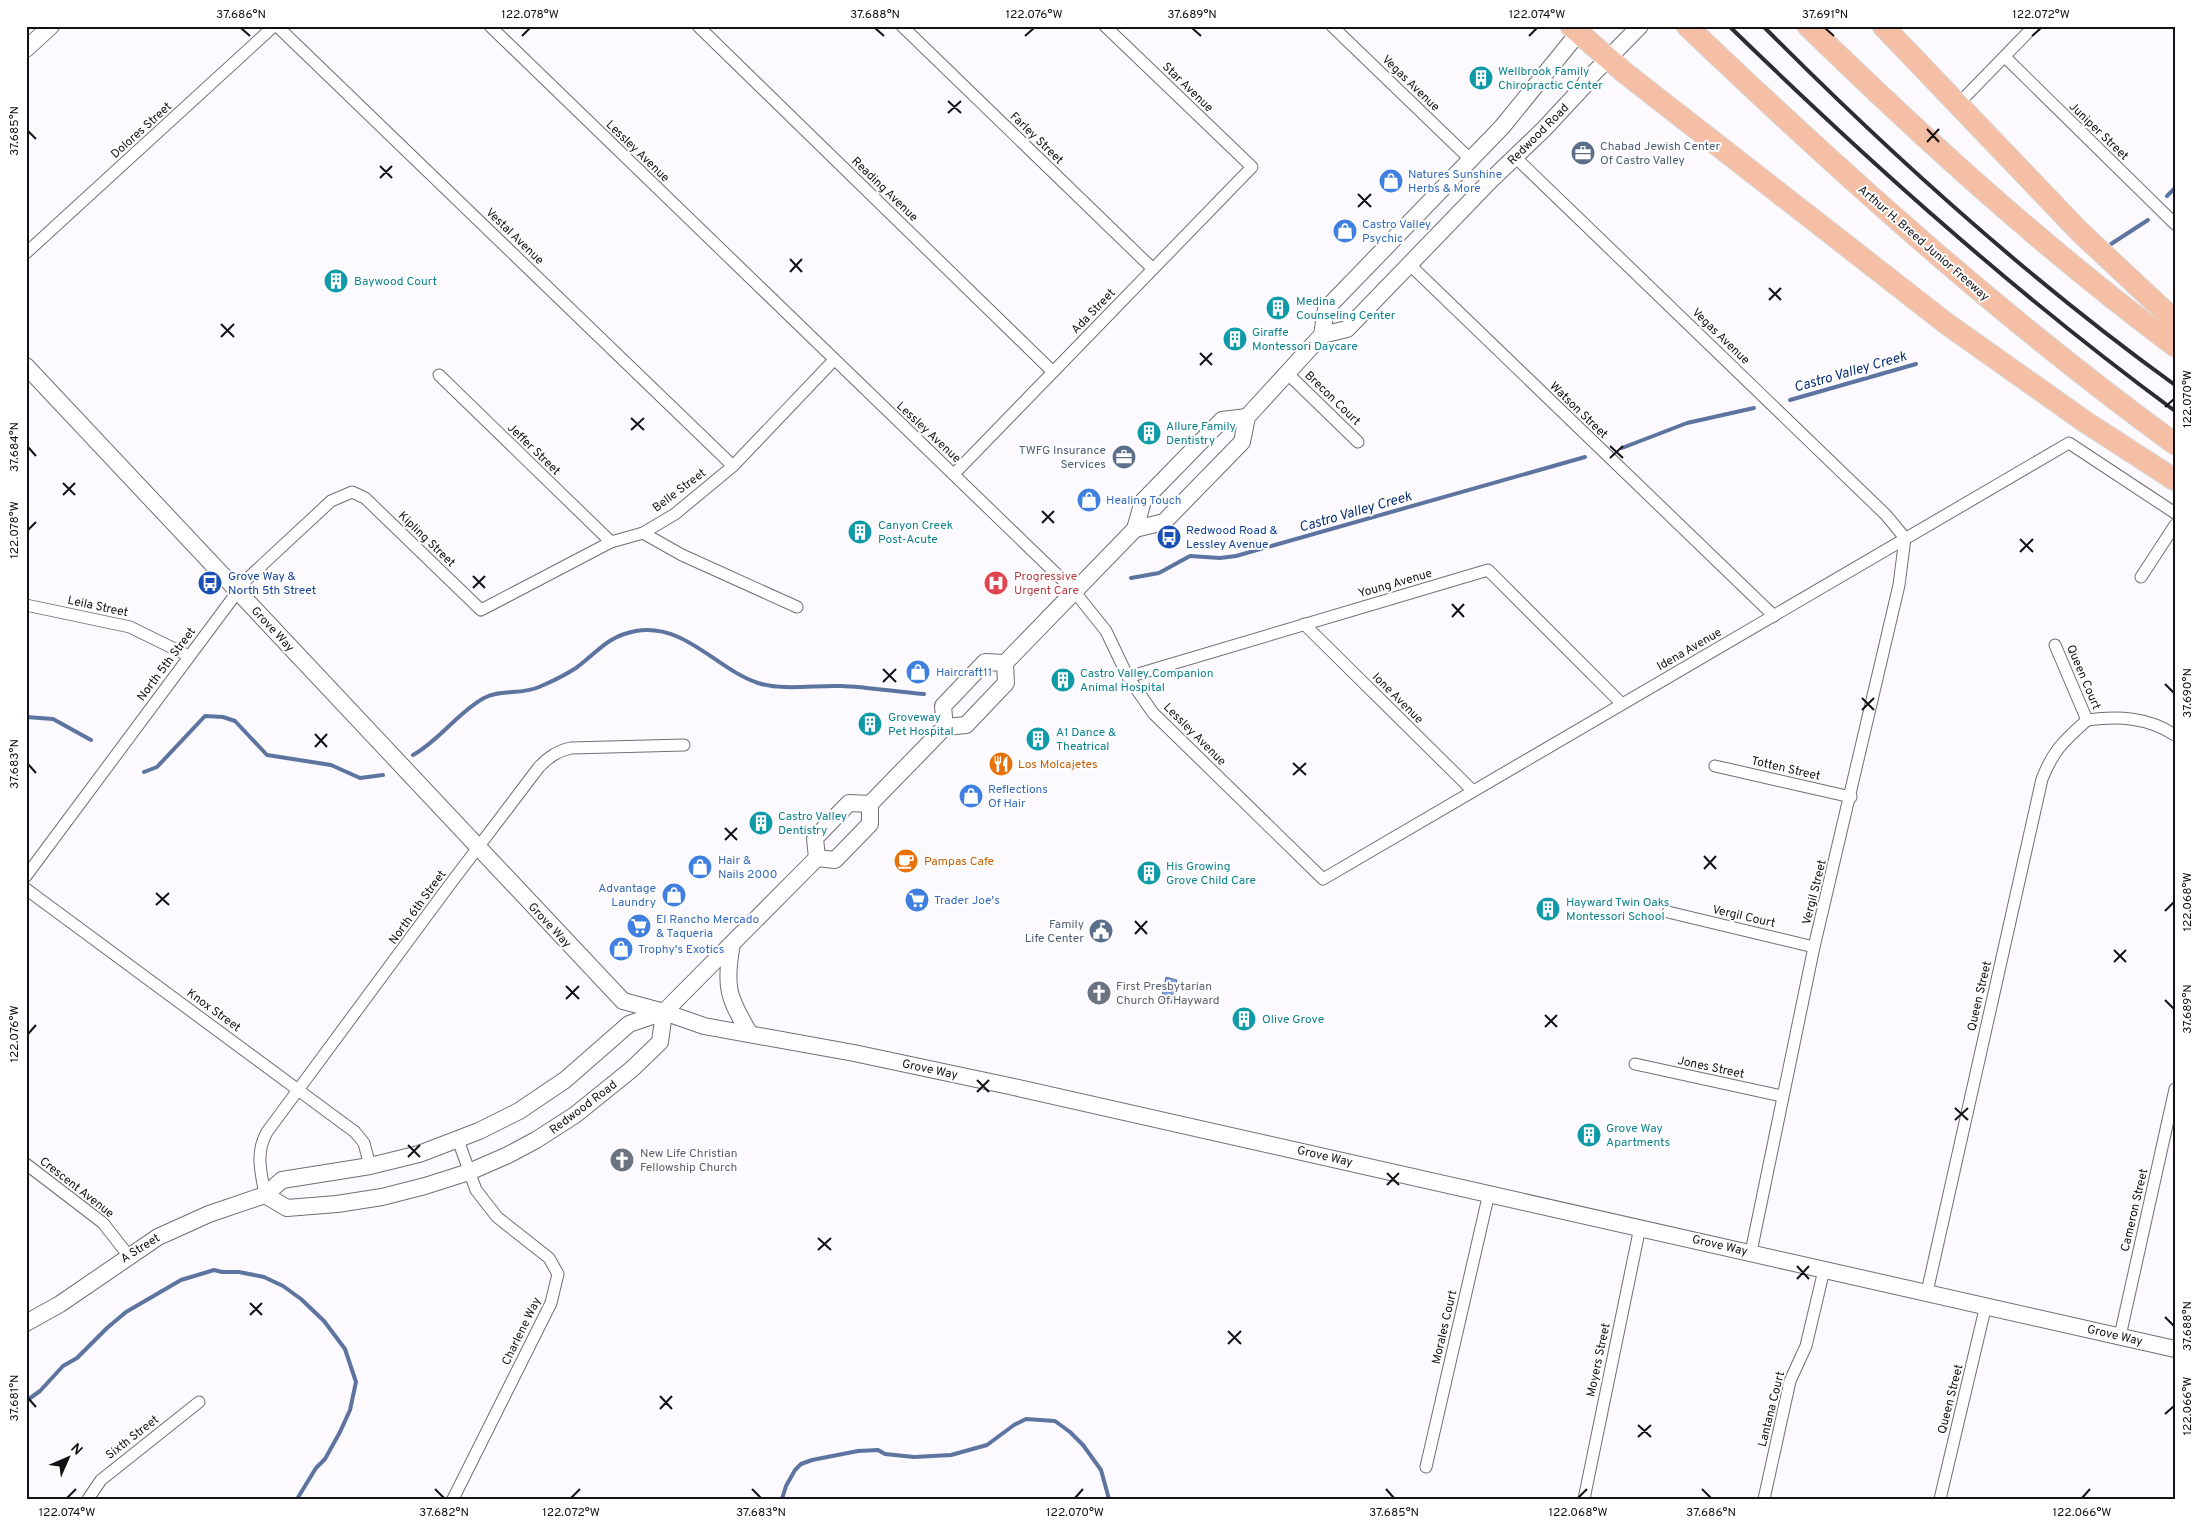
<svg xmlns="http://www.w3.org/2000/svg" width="2201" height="1525" font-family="Overpass,sans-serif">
<defs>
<pattern id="water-rules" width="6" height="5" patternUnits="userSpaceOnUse" patternTransform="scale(1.25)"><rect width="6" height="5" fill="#7d9fdc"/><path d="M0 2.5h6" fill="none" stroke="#6580b1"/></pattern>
</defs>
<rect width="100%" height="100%" fill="#fcf9ff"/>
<path fill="url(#water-rules)" stroke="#5d74a0" d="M1166 977 1177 980 1172 1003 1161 1000Z"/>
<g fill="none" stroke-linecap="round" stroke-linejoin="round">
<g stroke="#5d74a0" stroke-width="4">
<path d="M2167 196 2175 188"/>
<path d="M2111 244 2148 220"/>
<path d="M1790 400 1916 364"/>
<path d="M1622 448 1687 423 1754 408"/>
<path d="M1131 578 1159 573 1190 556 1220 558 1236 556 1585 457"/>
<path d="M26 717 53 719 91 740"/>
<path d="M413 755C440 740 457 713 484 698 500 689 522 695 539 687 551 682 565 675 576 668 597 653 607 636 636 631 685 623 716 669 758 683 784 691 814 685 841 686 869 687 896 692 924 694"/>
<path d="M144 772 157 767 205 716 223 717 235 721 267 755 331 765 360 778 383 775"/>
<path d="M26 1401 40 1391 63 1366 77 1358 107 1328 126 1312 181 1280 214 1270 222 1272H239L264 1277 283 1286 301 1299 324 1321 345 1349 356 1382 350 1410 340 1432 325 1459 316 1468 297 1499"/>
<path d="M782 1499 786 1486 795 1470 801 1464 812 1460 858 1451 878 1450 885 1454 914 1457 951 1455 987 1445 1014 1425 1026 1419 1055 1421 1070 1432 1083 1445 1101 1470 1109 1499"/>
</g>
<defs>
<g id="street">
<path d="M277 26 733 466"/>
<path d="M490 26 1074 591 1106 631 1128 677 1153 713 1323 879 2069 443 2175 513"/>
<path d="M698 26 1053 372"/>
<path d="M902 26 1153 269"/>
<path d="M1332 26 1471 160"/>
<path d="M2005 57 2175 224"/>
<path d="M1966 96 2034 26"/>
<path d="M1515 157 1886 515 1905 538 1899 585 1814 947 1751 1252"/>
<path d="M26 253 274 26"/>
<path d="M1409 264 1774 616"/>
<path d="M1288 374 1358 442"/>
<path d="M439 375 611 542"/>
<path d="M954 474 1252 167 1105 26"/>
<path d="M643 533 682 555 797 607"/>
<path d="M2141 577 2175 525"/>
<path d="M26 605 130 627 189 656"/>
<path d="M1304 624 1473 791"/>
<path d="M2055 645 2087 720"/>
<path d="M1128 677 1488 570 1622 704"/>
<path d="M2087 720C2119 716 2147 717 2175 735"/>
<path d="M1715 766 1851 797"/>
<path d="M26 876 247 579 331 501 352 492 365 498 481 610 611 542 643 533 675 514 733 466 834 360"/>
<path d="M26 889 355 1132 364 1143 370 1166"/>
<path d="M1668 912 1814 947"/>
<path d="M1635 1064 1782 1096"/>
<path d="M26 1164 103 1223 128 1255"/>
<path d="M265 1195C261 1172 255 1153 267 1132L448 887 539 767C549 757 557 751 571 748L684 745"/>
<path d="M1927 1292 2042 779C2054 749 2064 741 2087 720"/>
<path d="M2120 1336 2175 1089"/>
<path d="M1426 1467 1489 1193"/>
<path d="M88 1499 101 1480 199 1402"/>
<path d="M453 1499 551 1303 558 1274 549 1258 497 1217 476 1190 458 1140"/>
<path d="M1584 1499 1640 1227"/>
<path d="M1764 1499 1790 1381 1806 1346 1824 1270"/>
<path d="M1940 1499 1986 1305"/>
</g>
<g id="secondary">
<path d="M26 49 51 26"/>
<path d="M1322 335 1347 329 1490 181 1544 129 1584 86 1588 79 1640 26"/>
<path d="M26 366 623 1001 664 1012 704 1026 854 1053 1014 1087 2175 1349"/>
<path d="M1135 529 1164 522 1242 442 1247 417 1322 335 1326 309 1502 127 1584 26"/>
<path d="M945 727 943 706 985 662 1005 663"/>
<path d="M817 858 815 838 849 803 870 804"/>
<path d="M732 944C724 986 728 998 750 1034"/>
<path d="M265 1195 287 1208 337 1204 382 1197 425 1186 469 1172 508 1155 536 1140 575 1115 632 1069 660 1042 664 1012"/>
<path d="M26 1323 60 1304 158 1237 209 1214 265 1195 282 1180 370 1166 419 1154 479 1131 519 1111 565 1080 629 1024 664 1012 817 858 835 860 870 824V804L945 727 966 725 1006 683 1005 663 1135 529 1143 501 1222 420 1247 417"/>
</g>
<g id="highway">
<path d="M1571 26 1625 73 1947 324 2084 421 2175 480"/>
<path d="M1687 26C1842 174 2001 317 2175 444"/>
<path d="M1808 26C1925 140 2045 249 2175 346"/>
<path d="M1883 26 2080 232 2175 321"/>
</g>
</defs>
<use href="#street" stroke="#726e76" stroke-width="13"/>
<use href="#secondary" stroke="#726e76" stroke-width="18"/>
<use href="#highway" stroke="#d9d9d9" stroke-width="23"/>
<use href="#street" stroke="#fff" stroke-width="11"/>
<use href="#secondary" stroke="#fff" stroke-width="16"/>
<use href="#highway" stroke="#f4bfa4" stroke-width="21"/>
<g stroke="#2e2c30" stroke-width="4">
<path d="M1729 26C1870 163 2016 294 2175 411"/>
<path d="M1763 26C1891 155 2027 278 2175 385"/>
</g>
</g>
<path fill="none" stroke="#131114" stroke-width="2" d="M241 28 250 36M875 28 884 36M1192 28 1201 36M1825 28 1834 36M522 36 530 28M1025 36 1034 28M1529 36 1537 28M2032 36 2041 28M948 101 961 113M948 113 961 101M1927 129 1939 142M28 131 36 139M1927 142 1939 129M380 166 392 178M380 178 392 166M1358 194 1371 207M1358 207 1371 194M790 259 802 272M790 272 802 259M1769 288 1781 300M1769 300 1781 288M221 324 234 337M221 337 234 324M1200 353 1212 365M1200 365 1212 353M2165 407 2174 399M631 418 644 430M631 430 644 418M1610 446 1623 458M28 447 36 456M1610 458 1623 446M63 483 75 495M63 495 75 483M1042 511 1054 523M1042 523 1054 511M28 530 36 522M2020 539 2033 552M2020 552 2033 539M473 576 485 588M473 588 485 576M1452 604 1464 617M1452 617 1464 604M883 669 896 682M883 682 896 669M2165 684 2174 693M1862 698 1874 710M1862 710 1874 698M315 734 327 747M315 747 327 734M1293 763 1306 775M28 764 36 773M1293 775 1306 763M725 828 737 840M725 840 737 828M1704 856 1716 869M1704 869 1716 856M156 893 169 905M156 905 169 893M2165 911 2174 902M1135 921 1147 934M1135 934 1147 921M2114 950 2126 962M2114 962 2126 950M566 986 579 999M566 999 579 986M2165 1000 2174 1009M1545 1015 1557 1027M1545 1027 1557 1015M28 1034 36 1025M977 1080 989 1092M977 1092 989 1080M1955 1108 1968 1120M1955 1120 1968 1108M408 1145 420 1157M408 1157 420 1145M1387 1173 1399 1185M1387 1185 1399 1173M818 1238 831 1250M818 1250 831 1238M1797 1266 1809 1279M1797 1279 1809 1266M250 1303 262 1315M250 1315 262 1303M2165 1317 2174 1326M1228 1331 1241 1344M1228 1344 1241 1331M660 1396 672 1409M28 1398 36 1407M660 1409 672 1396M2165 1414 2174 1406M1638 1425 1651 1437M1638 1437 1651 1425M435 1489 444 1498M752 1489 761 1498M1386 1489 1394 1498M1702 1489 1711 1498M67 1498 76 1489M571 1498 580 1489M1075 1498 1083 1489M1578 1498 1587 1489M2082 1498 2090 1489"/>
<defs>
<symbol id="building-disc" viewBox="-11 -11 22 22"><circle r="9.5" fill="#0f9aa8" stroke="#fff"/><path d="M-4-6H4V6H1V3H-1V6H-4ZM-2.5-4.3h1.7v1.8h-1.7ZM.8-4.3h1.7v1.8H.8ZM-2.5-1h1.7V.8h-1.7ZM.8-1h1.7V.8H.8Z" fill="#fff"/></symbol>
<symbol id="office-disc" viewBox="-11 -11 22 22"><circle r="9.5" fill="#5c6f8a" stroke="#fff"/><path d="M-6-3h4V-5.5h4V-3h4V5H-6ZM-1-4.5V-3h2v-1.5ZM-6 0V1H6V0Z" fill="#fff"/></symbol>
<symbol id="shop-disc" viewBox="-11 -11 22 22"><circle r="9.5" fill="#3f7fe0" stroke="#fff"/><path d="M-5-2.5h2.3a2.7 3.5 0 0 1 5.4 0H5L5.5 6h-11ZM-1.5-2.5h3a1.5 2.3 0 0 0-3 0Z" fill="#fff"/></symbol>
<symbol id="bus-disc" viewBox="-11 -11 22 22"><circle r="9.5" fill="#1a4fb4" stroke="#fff"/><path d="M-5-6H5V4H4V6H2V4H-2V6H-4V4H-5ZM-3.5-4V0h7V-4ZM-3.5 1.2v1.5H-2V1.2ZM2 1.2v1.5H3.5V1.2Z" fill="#fff"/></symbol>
<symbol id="hospital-disc" viewBox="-11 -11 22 22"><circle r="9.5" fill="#e0444e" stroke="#fff"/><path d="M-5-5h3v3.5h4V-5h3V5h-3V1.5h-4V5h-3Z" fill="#fff"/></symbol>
<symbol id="restaurant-disc" viewBox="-11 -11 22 22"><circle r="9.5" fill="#e8710a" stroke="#fff"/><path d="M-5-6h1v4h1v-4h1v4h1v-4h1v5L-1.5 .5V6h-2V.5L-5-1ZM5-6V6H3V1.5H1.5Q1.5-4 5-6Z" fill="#fff"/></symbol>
<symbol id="cafe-disc" viewBox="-11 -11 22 22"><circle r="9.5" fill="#e8710a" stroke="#fff"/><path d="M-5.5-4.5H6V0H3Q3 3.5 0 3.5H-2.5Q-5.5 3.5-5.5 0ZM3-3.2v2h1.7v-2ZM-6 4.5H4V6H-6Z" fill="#fff"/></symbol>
<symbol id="supermarket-disc" viewBox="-11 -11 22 22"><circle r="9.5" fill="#3f7fe0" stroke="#fff"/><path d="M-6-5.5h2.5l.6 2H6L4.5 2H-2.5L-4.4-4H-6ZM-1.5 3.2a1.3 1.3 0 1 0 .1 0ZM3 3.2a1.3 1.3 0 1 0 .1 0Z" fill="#fff"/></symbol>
<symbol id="civic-disc" viewBox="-11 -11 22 22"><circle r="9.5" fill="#5c6f8a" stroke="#fff"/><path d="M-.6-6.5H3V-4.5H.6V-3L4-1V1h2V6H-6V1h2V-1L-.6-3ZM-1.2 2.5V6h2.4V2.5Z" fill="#fff"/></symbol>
<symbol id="church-disc" viewBox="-11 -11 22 22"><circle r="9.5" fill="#6b7280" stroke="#fff"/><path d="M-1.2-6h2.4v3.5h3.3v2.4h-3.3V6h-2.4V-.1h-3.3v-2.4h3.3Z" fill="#fff"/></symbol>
</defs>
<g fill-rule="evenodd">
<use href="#building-disc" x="1467" y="64" width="28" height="28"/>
<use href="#office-disc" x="1569" y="139" width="28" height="28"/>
<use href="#shop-disc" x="1377" y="167" width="28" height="28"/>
<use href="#shop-disc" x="1331" y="217" width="28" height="28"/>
<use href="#building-disc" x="322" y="267" width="28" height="28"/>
<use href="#building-disc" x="1264" y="294" width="28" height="28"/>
<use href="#building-disc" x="1221" y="325" width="28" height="28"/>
<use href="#building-disc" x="1135" y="419" width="28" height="28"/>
<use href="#office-disc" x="1110" y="443" width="28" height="28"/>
<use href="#shop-disc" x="1075" y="486" width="28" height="28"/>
<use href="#building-disc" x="846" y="518" width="28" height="28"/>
<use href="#bus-disc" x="1155" y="523" width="28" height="28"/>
<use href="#bus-disc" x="196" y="569" width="28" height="28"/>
<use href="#hospital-disc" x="982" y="569" width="28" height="28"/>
<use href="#shop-disc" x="904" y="658" width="28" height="28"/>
<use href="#building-disc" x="1049" y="666" width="28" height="28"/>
<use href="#building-disc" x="856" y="710" width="28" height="28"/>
<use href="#building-disc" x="1024" y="725" width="28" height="28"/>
<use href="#restaurant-disc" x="987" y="750" width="28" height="28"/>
<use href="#shop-disc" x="957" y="782" width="28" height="28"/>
<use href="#building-disc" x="747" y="809" width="28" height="28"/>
<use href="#cafe-disc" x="892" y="847" width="28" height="28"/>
<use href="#shop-disc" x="686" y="853" width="28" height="28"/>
<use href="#building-disc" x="1135" y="859" width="28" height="28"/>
<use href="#shop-disc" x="660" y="881" width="28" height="28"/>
<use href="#supermarket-disc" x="903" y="886" width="28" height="28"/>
<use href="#building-disc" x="1534" y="895" width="28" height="28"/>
<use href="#supermarket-disc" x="625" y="912" width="28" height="28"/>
<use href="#civic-disc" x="1087" y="917" width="28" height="28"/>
<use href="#shop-disc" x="607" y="935" width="28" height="28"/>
<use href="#church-disc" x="1085" y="979" width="28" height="28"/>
<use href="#building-disc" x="1230" y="1005" width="28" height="28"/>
<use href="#building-disc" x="1575" y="1121" width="28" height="28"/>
<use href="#church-disc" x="608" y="1146" width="28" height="28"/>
</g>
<g text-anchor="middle" stroke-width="4" stroke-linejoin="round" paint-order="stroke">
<g font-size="12" fill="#0d838f" stroke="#fff" text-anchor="start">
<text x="1498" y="75">Wellbrook Family<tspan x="1498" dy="14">Chiropractic Center</tspan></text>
<text x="354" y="285">Baywood Court</text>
<text x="1296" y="305">Medina<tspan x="1296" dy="14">Counseling Center</tspan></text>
<text x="1252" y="336">Giraffe<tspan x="1252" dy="14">Montessori Daycare</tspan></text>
<text x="1166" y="430">Allure Family<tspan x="1166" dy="14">Dentistry</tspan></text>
<text x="878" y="529">Canyon Creek<tspan x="878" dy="14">Post-Acute</tspan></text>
<text x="1080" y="677">Castro Valley Companion<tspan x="1080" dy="14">Animal Hospital</tspan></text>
<text x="888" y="721">Groveway<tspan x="888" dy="14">Pet Hospital</tspan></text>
<text x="1056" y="736">A1 Dance &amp;<tspan x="1056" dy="14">Theatrical</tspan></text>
<text x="778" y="820">Castro Valley<tspan x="778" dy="14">Dentistry</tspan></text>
<text x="1166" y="870">His Growing<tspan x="1166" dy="14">Grove Child Care</tspan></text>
<text x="1566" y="906">Hayward Twin Oaks<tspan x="1566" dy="14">Montessori School</tspan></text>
<text x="1262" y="1023">Olive Grove</text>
<text x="1606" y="1132">Grove Way<tspan x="1606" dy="14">Apartments</tspan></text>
</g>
<g font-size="12" fill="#131114" stroke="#fff">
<text transform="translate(1411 83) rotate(44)" y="4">Vegas Avenue</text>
<text transform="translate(1188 87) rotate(44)" y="4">Star Avenue</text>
<text transform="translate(141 130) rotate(-42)" y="4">Dolores Street</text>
<text transform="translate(2099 131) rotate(44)" y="4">Juniper Street</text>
<text transform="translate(1538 134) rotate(-45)" y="4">Redwood Road</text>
<text transform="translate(1037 138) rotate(44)" y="4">Farley Street</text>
<text transform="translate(638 151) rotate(44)" y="4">Lessley Avenue</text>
<text transform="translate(885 189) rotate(44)" y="4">Reading Avenue</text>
<text transform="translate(515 236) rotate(44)" y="4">Vestal Avenue</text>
<text transform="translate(1924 243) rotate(41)" y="4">Arthur H. Breed Junior Freeway</text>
<text transform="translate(1093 311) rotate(-46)" y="4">Ada Street</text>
<text transform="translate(1721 336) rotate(44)" y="4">Vegas Avenue</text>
<text transform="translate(1333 398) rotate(44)" y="4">Brecon Court</text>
<text transform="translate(1579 410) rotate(44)" y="4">Watson Street</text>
<text transform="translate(929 432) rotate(43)" y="4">Lessley Avenue</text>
<text transform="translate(534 449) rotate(44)" y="4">Jeffer Street</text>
<text transform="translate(679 490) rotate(-37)" y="4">Belle Street</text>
<text transform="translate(427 539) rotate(44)" y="4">Kipling Street</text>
<text transform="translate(1395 583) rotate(-16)" y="4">Young Avenue</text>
<text transform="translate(98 606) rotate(12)" y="4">Leila Street</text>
<text transform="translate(273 629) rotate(47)" y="4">Grove Way</text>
<text transform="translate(1689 649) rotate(-30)" y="4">Idena Avenue</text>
<text transform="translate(166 664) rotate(-53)" y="4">North 5th Street</text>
<text transform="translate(2084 677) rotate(67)" y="4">Queen Court</text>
<text transform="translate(1398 698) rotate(45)" y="4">Ione Avenue</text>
<text transform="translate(1195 734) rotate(45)" y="4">Lessley Avenue</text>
<text transform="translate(1786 768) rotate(13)" y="4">Totten Street</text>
<text transform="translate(1814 892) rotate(-76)" y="4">Vergil Street</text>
<text transform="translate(417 907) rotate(-54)" y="4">North 6th Street</text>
<text transform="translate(1744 916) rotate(13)" y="4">Vergil Court</text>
<text transform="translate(550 925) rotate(47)" y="4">Grove Way</text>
<text transform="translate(1979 996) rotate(-77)" y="4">Queen Street</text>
<text transform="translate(214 1010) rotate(36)" y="4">Knox Street</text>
<text transform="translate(1711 1067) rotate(12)" y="4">Jones Street</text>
<text transform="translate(930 1069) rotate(12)" y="4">Grove Way</text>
<text transform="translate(583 1107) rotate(-37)" y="4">Redwood Road</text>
<text transform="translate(1325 1156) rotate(13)" y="4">Grove Way</text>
<text transform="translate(77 1187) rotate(38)" y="4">Crescent Avenue</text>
<text transform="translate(2134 1210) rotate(-77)" y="4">Cameron Street</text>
<text transform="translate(1720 1245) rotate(13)" y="4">Grove Way</text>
<text transform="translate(140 1248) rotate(-32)" y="4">A Street</text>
<text transform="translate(1444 1327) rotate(-77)" y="4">Morales Court</text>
<text transform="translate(521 1331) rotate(-64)" y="4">Charlene Way</text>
<text transform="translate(2115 1335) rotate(13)" y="4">Grove Way</text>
<text transform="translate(1598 1360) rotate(-78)" y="4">Moyers Street</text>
<text transform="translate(1950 1399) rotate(-76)" y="4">Queen Street</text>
<text transform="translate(1771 1409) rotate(-76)" y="4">Lantana Court</text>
<text transform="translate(132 1437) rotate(-38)" y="4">Sixth Street</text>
</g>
<g font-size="12" fill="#4e5e75" stroke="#fff" text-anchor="end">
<text x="1600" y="150" text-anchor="start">Chabad Jewish Center<tspan x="1600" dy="14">Of Castro Valley</tspan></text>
<text x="1106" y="454">TWFG Insurance<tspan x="1106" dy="14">Services</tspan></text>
<text x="1084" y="928">Family<tspan x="1084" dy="14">Life Center</tspan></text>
</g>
<g font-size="12" fill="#366cbe" stroke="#fff" text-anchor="start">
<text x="1408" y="178">Natures Sunshine<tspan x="1408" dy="14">Herbs &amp; More</tspan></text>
<text x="1362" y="228">Castro Valley<tspan x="1362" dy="14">Psychic</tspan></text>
<text x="1106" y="504">Healing Touch</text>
<text x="936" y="676">Haircraft11</text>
<text x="988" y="793">Reflections<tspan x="988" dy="14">Of Hair</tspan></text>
<text x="718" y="864">Hair &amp;<tspan x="718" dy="14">Nails 2000</tspan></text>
<text x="656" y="892" text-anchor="end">Advantage<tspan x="656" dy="14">Laundry</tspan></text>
<text x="934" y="904">Trader Joe's</text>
<text x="656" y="923">El Rancho Mercado<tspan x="656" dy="14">&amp; Taqueria</tspan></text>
<text x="638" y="953">Trophy's Exotics</text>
</g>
<g font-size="12" fill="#164399" stroke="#fff" text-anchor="start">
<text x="1186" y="534">Redwood Road &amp;<tspan x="1186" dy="14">Lessley Avenue</tspan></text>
<text x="228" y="580">Grove Way &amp;<tspan x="228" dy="14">North 5th Street</tspan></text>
</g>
<g font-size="12" fill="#be3a42" stroke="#fff" text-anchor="start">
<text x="1014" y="580">Progressive<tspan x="1014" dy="14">Urgent Care</tspan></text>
</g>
<g font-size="12" fill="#c56008" stroke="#fff" text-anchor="start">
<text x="1018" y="768">Los Molcajetes</text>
<text x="924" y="865">Pampas Cafe</text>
</g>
<g font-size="12" fill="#5b616d" stroke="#fff" text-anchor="start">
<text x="1116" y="990">First Presbytarian<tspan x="1116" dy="14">Church Of Hayward</tspan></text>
<text x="640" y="1157">New Life Christian<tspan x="640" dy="14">Fellowship Church</tspan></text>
</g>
<g font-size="14" font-style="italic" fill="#0b2f75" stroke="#fff">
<text transform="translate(1850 371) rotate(-16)" y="5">Castro Valley Creek</text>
<text transform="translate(1355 511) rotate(-16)" y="5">Castro Valley Creek</text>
</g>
</g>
<rect width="2201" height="1525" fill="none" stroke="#ffffff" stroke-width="55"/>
<g transform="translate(68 1458) rotate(45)" stroke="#ffffff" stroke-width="4" paint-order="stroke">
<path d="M0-4L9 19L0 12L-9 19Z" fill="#131114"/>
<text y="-8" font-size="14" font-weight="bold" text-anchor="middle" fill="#131114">N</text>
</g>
<rect x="28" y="28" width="2146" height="1470" fill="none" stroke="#131114" stroke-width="2"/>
<g font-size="12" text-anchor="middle" fill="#131114">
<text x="241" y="18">37.686°N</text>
<text x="530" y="18">122.078°W</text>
<text x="875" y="18">37.688°N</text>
<text x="1034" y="18">122.076°W</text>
<text x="1192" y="18">37.689°N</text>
<text x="1537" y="18">122.074°W</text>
<text x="1825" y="18">37.691°N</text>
<text x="2041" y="18">122.072°W</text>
<text transform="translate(14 131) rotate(-90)" y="4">37.685°N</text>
<text transform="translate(2187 399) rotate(-90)" y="4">122.070°W</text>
<text transform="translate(14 447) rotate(-90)" y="4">37.684°N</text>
<text transform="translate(14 530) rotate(-90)" y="4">122.078°W</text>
<text transform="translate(2187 693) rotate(-90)" y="4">37.690°N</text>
<text transform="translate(14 764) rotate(-90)" y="4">37.683°N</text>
<text transform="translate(2187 902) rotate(-90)" y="4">122.068°W</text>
<text transform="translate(2187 1009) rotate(-90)" y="4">37.689°N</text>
<text transform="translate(14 1034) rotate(-90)" y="4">122.076°W</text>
<text transform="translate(2187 1326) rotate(-90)" y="4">37.688°N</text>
<text transform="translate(14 1398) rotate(-90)" y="4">37.681°N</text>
<text transform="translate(2187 1406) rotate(-90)" y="4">122.066°W</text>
<text x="67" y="1516">122.074°W</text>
<text x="444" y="1516">37.682°N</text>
<text x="571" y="1516">122.072°W</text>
<text x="761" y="1516">37.683°N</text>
<text x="1075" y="1516">122.070°W</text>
<text x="1394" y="1516">37.685°N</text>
<text x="1578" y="1516">122.068°W</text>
<text x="1711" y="1516">37.686°N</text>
<text x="2082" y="1516">122.066°W</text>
</g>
</svg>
